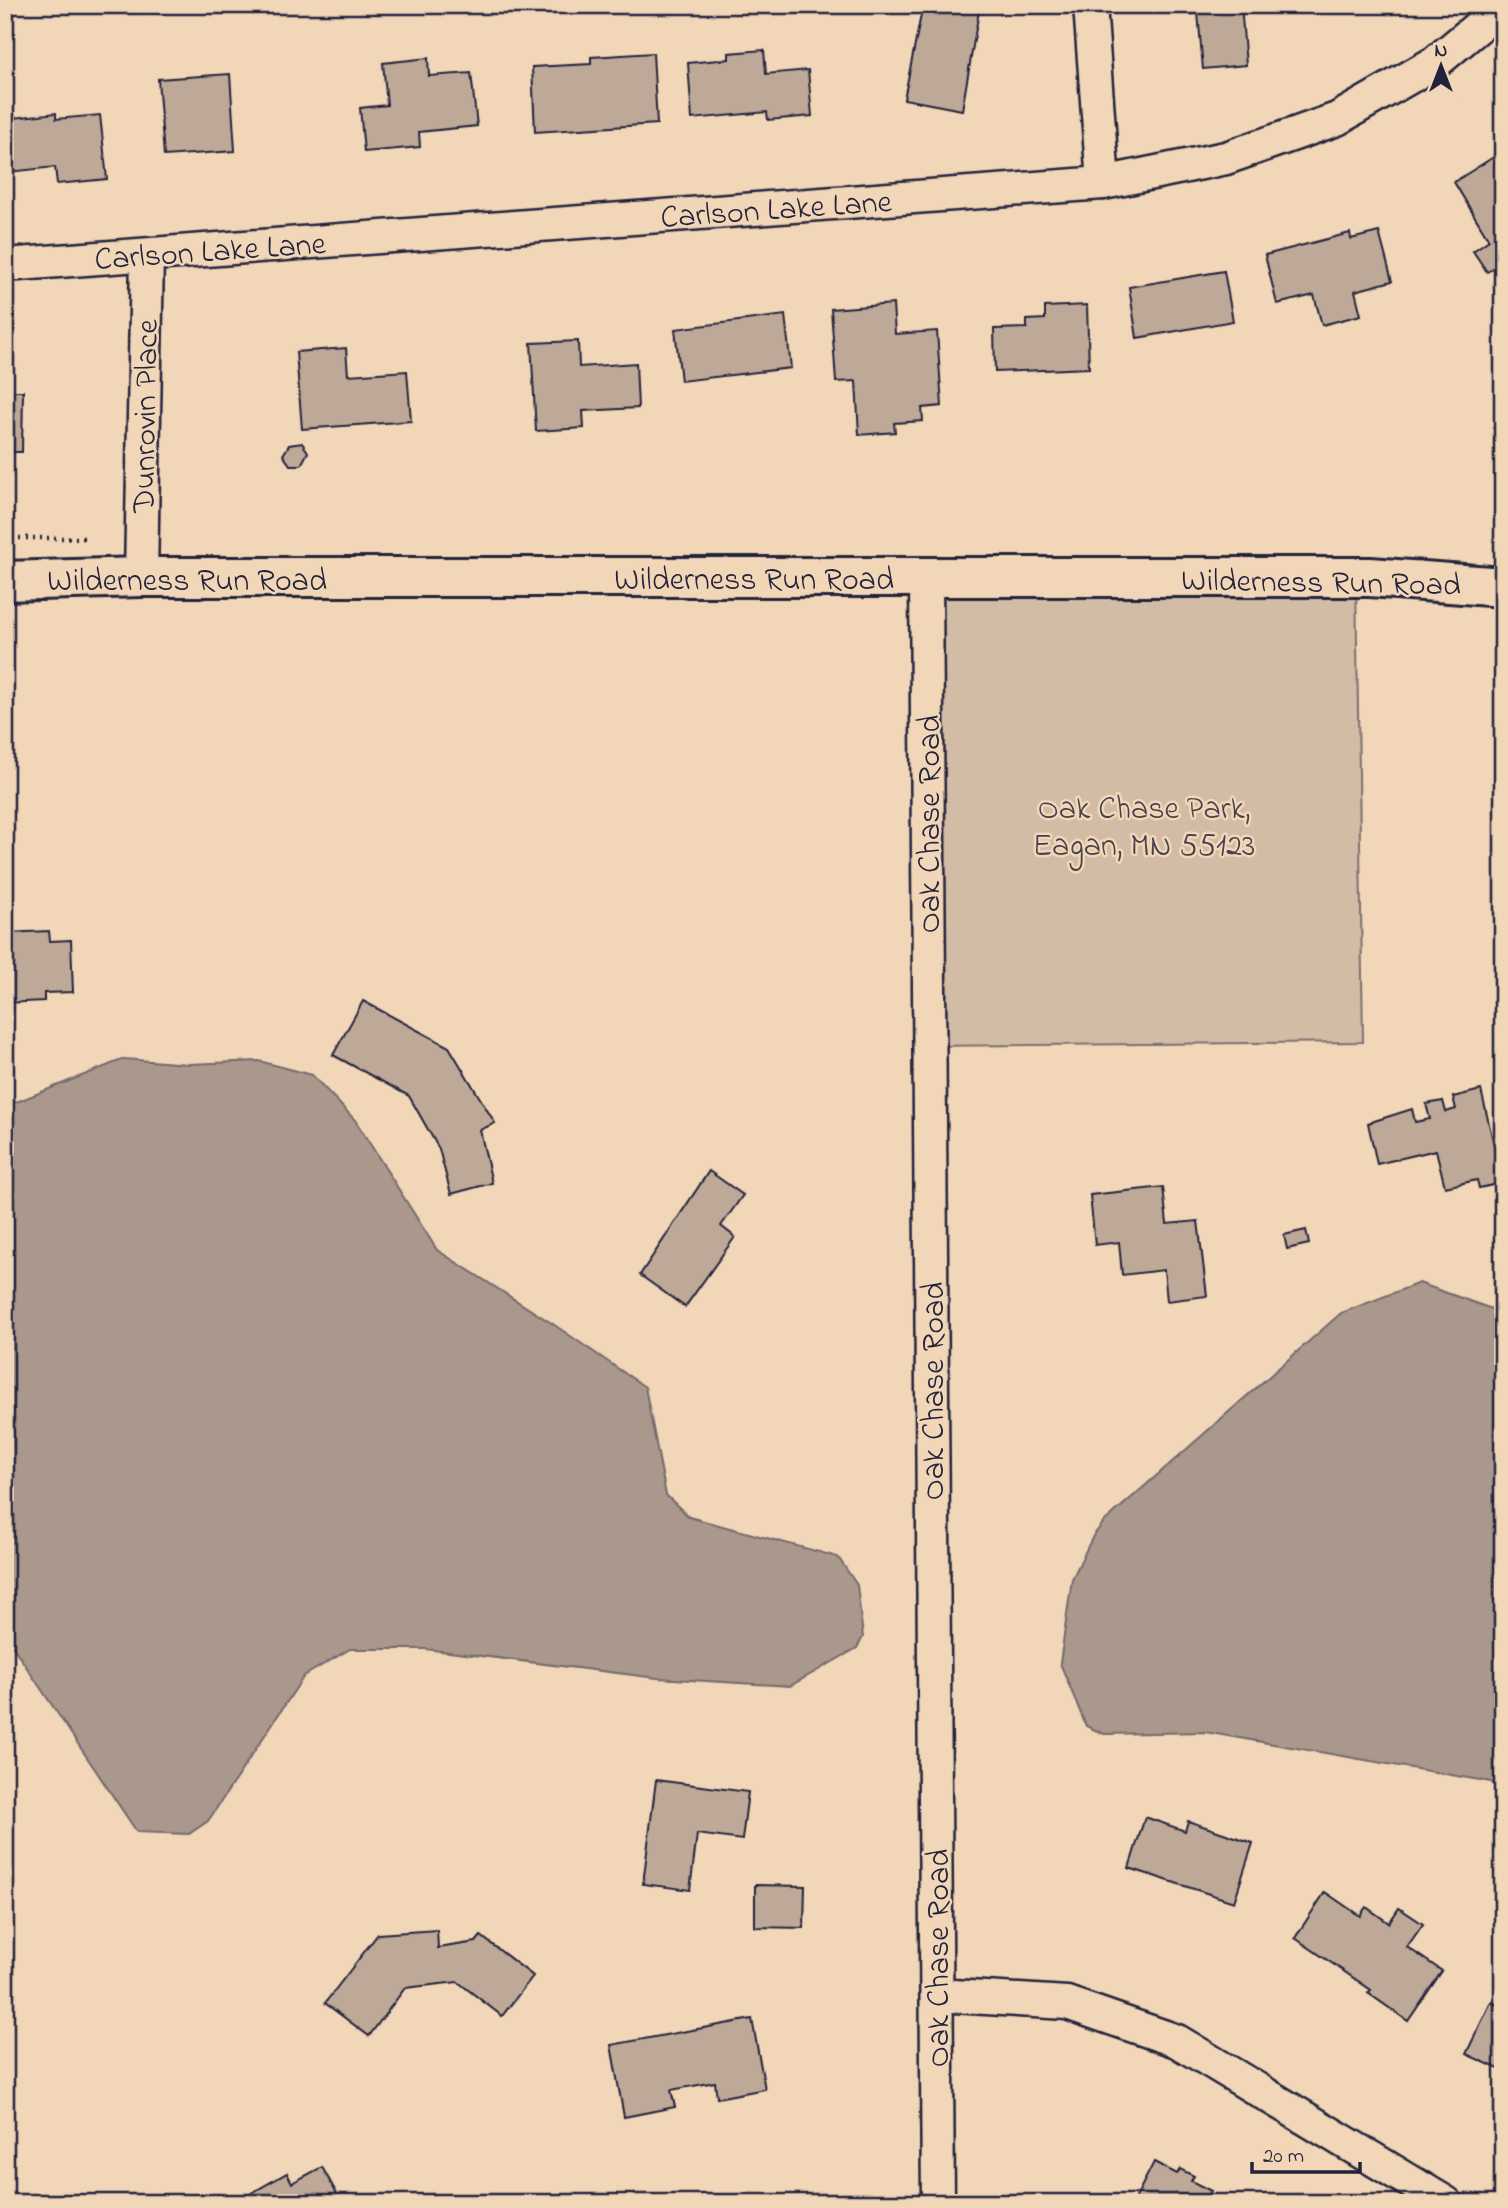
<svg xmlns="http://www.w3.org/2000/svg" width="1508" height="2208" font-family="'Indie Flower',sans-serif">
<rect width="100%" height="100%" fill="#f1d6b8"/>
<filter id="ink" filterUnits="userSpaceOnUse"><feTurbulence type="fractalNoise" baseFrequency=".0143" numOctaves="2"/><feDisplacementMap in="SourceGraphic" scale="14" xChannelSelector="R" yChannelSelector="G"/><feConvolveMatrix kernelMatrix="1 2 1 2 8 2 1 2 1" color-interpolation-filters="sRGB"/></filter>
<g filter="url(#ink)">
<path fill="#d3bca6" stroke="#7a6f70" stroke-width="2" d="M1356 577 1363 1042 929 1046 926 579Z"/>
<g fill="#aa988d" stroke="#74696c" stroke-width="2">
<path d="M124 1059 189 1064 259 1061 312 1075 355 1120 437 1250 553 1324 645 1387 666 1495 689 1517 838 1557 857 1585 863 1637 857 1648 790 1686 657 1678 425 1649H350L304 1676 208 1821 189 1834 137 1832 5 1635V1103L19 1101Z"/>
<path d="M1419 1283 1503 1313V1792L1491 1782 1205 1732 1104 1734 1086 1726 1060 1663 1072 1579 1093 1536 1104 1522 1341 1313Z"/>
</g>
<g fill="#bea999" stroke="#22223b" stroke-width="2">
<path d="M923 5H980L962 110 904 99Z"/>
<path d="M1190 5H1241L1246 65 1203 69 1198 13 1191 14Z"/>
<path d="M764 50 766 74 808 70 812 116 768 120 767 112 692 119 688 63 729 59V53Z"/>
<path d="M653 53 657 124 535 132 532 67 591 64V57Z"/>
<path d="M428 58 429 76 471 73 477 126 419 132 420 147 364 152 360 108 387 105 383 63Z"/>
<path d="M230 74 235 151 164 156 158 79Z"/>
<path d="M56 113V119L100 115 107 179 57 184 55 167 9 172 5 119Z"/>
<path d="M1503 151V263L1487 272 1473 251 1489 240 1454 182Z"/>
<path d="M1379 232 1392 281 1355 291 1361 315 1322 325 1314 295 1277 304 1265 255 1350 233 1351 239Z"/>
<path d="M1224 271 1233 321 1137 338 1129 287Z"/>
<path d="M893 304 895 334 937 331 942 406 922 408 923 421 894 423 895 432 859 435 856 381 836 382 831 309Z"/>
<path d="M1087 305 1089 368 995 372 994 329 1027 328V320L1045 319V307Z"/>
<path d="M785 315 791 368 681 381 675 329Z"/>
<path d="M578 341 579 367 636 363 638 408 583 411 584 428 536 431 531 343Z"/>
<path d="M346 348 348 375 407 371 411 421 302 429 296 352Z"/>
<path d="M5 391H23L22 452H5Z"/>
<path d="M302 443 308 452 301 465H290L283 455 289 445Z"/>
<path d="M49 931 50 941 71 940 73 992 44 993V1001L5 1003V933Z"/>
<path d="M363 1001 449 1047 495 1123 480 1130 492 1183 451 1194 439 1149 409 1096 333 1055Z"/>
<path d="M1481 1090 1497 1158 1503 1156V1183L1479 1188 1477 1180 1445 1187 1436 1150 1377 1164 1368 1123 1412 1109 1415 1122 1430 1119 1426 1104 1443 1101 1446 1112 1456 1109 1453 1097Z"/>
<path d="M709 1171 743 1195 721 1226 735 1237 685 1307 640 1275Z"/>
<path d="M1163 1187 1167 1224 1198 1221 1207 1296 1167 1301 1164 1270 1122 1275 1119 1242 1095 1245 1090 1195Z"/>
<path d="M1306 1230 1309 1244 1287 1249 1284 1235Z"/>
<path d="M656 1780 748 1792 742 1840 697 1834 690 1890 643 1884Z"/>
<path d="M1145 1817 1185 1831 1188 1821 1253 1843 1234 1902 1129 1868Z"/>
<path d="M755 1885 805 1886 804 1928 755 1927Z"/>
<path d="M1325 1892 1360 1916 1366 1907 1389 1923 1399 1908 1423 1924 1407 1947 1442 1971 1408 2021 1368 1993 1371 1990 1295 1938Z"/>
<path d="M437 1930 438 1948 476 1942 481 1936 533 1976 502 2016 458 1982 405 1988 369 2036 325 2003 378 1934Z"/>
<path d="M1491 2002 1503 2007V2071L1466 2054Z"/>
<path d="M752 2019 765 2089 717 2098 715 2082 671 2090 675 2107 624 2117 611 2045Z"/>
<path d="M1154 2162 1177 2174 1180 2169 1194 2176 1191 2181 1211 2191 1207 2198 1217 2203H1133Z"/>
<path d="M322 2167 342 2203H234L287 2173 292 2183Z"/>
</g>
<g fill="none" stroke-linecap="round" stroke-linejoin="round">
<defs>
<g id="street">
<path d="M1090 5 1103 183"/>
<path d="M5 265 1103 183 1226 158 1337 119 1436 62 1503 6"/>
<path d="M141 577 147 255"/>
<path d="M926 579 938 2203"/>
<path d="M937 1995 1067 2003 1177 2041 1446 2203"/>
</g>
<path id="secondary" d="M5 581 141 577H1370L1503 587"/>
</defs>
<use href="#street" stroke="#22223b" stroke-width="37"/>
<use href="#secondary" stroke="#22223b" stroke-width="44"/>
<path stroke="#22223b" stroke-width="4.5" stroke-dasharray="2 5" stroke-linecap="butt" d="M5 538H88"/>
<use href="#street" stroke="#f1d6b8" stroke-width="32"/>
<use href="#secondary" stroke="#f1d6b8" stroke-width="38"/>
</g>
</g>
<g text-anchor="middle" stroke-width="5" stroke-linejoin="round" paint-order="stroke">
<g font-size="32" fill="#22223b" stroke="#f1d6b8">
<text transform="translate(776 208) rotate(-4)" y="11">Carlson Lake Lane</text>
<text transform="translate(210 250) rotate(-4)" y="11">Carlson Lake Lane</text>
<text transform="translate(144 416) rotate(-89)" y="11">Dunrovin Place</text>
<text x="754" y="589">Wilderness Run Road</text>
<text x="187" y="590">Wilderness Run Road</text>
<text transform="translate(1321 581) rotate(1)" y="11">Wilderness Run Road</text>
<text transform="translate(928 824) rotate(-90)" y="11">Oak Chase Road</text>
<text transform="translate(932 1391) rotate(-90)" y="11">Oak Chase Road</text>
<text transform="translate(937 1958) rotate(-90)" y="11">Oak Chase Road</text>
</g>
<g font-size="32" fill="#454150" stroke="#f1d6b8">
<text x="1144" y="818">Oak Chase Park,<tspan x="1144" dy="37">Eagan, MN 55123</tspan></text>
</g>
</g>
<rect width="1508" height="2208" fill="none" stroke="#f1d6b8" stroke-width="28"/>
<rect x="14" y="14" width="1480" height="2180" fill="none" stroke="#22223b" stroke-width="2.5" filter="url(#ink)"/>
<g transform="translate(1441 66)" stroke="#f1d6b8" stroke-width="5" paint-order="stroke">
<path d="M0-5L12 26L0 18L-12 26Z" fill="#22223b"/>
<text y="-10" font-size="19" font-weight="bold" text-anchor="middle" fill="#22223b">N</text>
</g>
<path d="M1252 2162v10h108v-10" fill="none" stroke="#22223b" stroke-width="3.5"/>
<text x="1263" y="2162" font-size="21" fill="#22223b" stroke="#f1d6b8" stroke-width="5" paint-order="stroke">20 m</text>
</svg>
